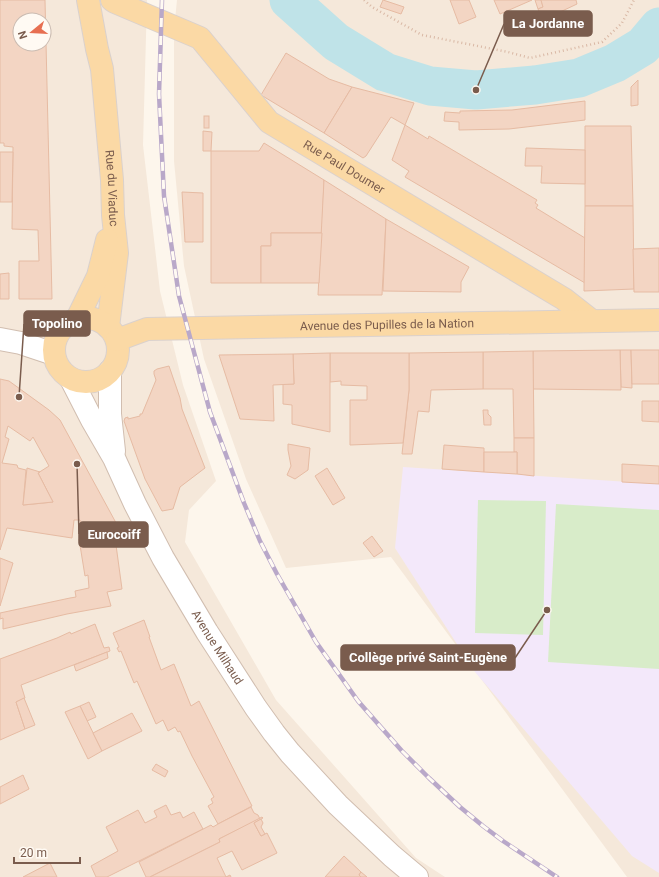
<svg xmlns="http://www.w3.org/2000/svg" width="659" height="877" font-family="Roboto,sans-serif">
<rect width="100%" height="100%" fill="#fdf6ec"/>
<g fill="#f5e8da" fill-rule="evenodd">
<path d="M0 0H147L143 145 160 291 183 385 216 481 189 510 185 542 276 700 416 858 445 877H0ZM20 20H44V44H20Z"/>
<path d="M177 0H659V877H627L391 557 286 568 246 479 204 359 184 266 174 161V30Z"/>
</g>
<path fill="#f3e8fa" d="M403 467 659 484V873L632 856 475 672 395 548Z"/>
<g fill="#d8ecc9">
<path d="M478 500 546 501 543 635 475 633Z"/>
<path d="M556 504 659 510V669L548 662Z"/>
</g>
<path fill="#bfe3e8" stroke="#a5d3da" d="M283 0H299L305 14Z"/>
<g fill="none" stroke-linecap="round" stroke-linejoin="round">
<path stroke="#bfe3e8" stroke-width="39" d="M289 0 336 42 385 72 430 86 476 90 535 85 579 78 615 63 643 46 659 27"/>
</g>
<g fill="#f3d5c3" stroke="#e6bba3" fill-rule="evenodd">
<path d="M0 0H45L52 299H19V261H39L38 230 12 229 13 147 4 146V143H0ZM20 20H44V44H20Z"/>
<path d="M383 0 404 7 401 14 380 7Z"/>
<path d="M450 0H469L476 17 459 24Z"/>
<path d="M494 0H532L500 14Z"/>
<path d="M535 0H541L543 7 538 9Z"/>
<path d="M541 0H576L577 4 543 20 538 9 543 7Z"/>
<path d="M286 53 329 79 352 87 324 133 261 95Z"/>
<path d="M638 80V105L631 106V87Z"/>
<path d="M352 87 414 103 405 125 391 117 366 156 363 158 324 133Z"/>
<path d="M585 101V120L509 129 459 130V122L444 121 445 112 460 113V111L512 110Z"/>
<rect x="204" y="116" width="5" height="12"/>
<path d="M405 125 428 139 429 136 537 200 535 203 538 205 536 208 585 238V283L405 177 409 171 392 160Z"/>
<path d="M585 126H631L633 206H585Z"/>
<path d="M203 131 212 132 211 151H203Z"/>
<path d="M264 143 324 180 322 233H271V246H261V283H211V151H259Z"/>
<path d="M526 148 585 150V184L541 183 542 166H525Z"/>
<path d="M0 152H13L12 202H0Z"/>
<path d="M324 180 386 219 382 295H318Z"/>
<path d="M182 192 203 193V242H185Z"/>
<path d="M585 206H633L634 289 584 291Z"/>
<path d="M386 219 469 267 461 282V292L383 291Z"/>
<path d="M271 233H322L319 283H261V246H271Z"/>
<path d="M659 248V292H634L633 249Z"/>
<path d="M9 273V299H0V274Z"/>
<path d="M620 350H631L632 388 621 387Z"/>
<path d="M620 350 621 390 533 389V351Z"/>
<path d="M631 350H659V384H632Z"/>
<path d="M533 351 534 438H514L513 389H483V352Z"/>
<path d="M483 352V389L431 390 429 412 418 411 412 454H402L409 390V353Z"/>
<path d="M330 353H409V390L403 443 350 445V400H367V386L341 385V381L330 382Z"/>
<path d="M330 353V432L292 424V405L283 404V384H294L293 354Z"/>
<path d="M293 354 294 384 273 385 274 421 240 419 219 355Z"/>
<path d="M169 366 180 398 182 409 205 468 180 487 173 509 162 511 145 479 124 421 125 418 128 417V419L140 416V414H142L156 380 154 374V371L157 369Z"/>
<path d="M0 379 9 381 49 410 60 420 127 543 122 546 116 545 122 589 107 592 111 606 67 614 3 629V618L0 619V613L70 598 76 597 75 591 89 588 88 575 85 576 79 539 89 540 80 520H74L72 538 7 528 0 550ZM8 426 30 441 33 437 49 466 38 473 53 502 23 505 26 470 18 468 17 465 2 463 9 439 5 437Z"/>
<path d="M642 401H659V422L642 421Z"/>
<path d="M483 410H488V414L491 417V425H484Z"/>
<path d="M514 438H534V476L517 474V452H514Z"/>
<path d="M288 444 310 448 308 470 295 479 287 475 291 466 288 450Z"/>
<path d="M444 445 484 448V472L442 469Z"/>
<path d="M484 452H517V474L484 472Z"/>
<path d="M622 464 659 466V484L622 482Z"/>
<path d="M27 468 40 472 38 473 53 502 23 505Z"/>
<path d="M327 468 345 498 333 505 315 476Z"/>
<path d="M372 536 383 551 374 557 363 543Z"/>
<path d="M0 558 13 563 0 606Z"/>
<path d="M144 620 150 637H149L161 670 174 664 191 706 199 701 252 806 218 824 208 806 213 803 211 799 214 797 192 756 180 731 178 732 175 727 168 731 163 720 156 724 137 681 134 683 121 651 119 652 117 648 119 647 113 633Z"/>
<path d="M95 624 104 648 109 647 110 651 21 685 25 698 16 702 25 729 0 740V659L57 638 70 632 71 634Z"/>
<path d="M107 652 108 658 76 671 74 665Z"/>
<path d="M24 698 35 725 25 729 16 702Z"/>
<path d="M89 702 96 717 87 721 80 706Z"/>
<path d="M80 706 102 751 88 759 65 712Z"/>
<path d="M132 713 142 731 102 751 93 733Z"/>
<path d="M156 764 168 771 165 777 152 770Z"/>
<path d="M23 775 29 789 0 804V787Z"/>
<path d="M166 805 171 815 180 812 183 818 194 812 203 829 107 877H96L91 866 118 851 106 827 138 810 145 823 157 817 154 811Z"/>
<path d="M251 807 254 813 258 815 260 819 219 839 220 842 150 877H146L139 862 211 825 213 827 218 824Z"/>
<path d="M262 817 263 818 254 823 261 836 267 833 277 853 242 870 232 851 217 858 226 877 230 875 231 877H150L220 842 219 839Z"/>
<path d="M261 819 263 823 261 827 265 834 261 836 254 823Z"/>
<path d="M344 856 361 872 359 875 361 877H325Z"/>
<path d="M50 863 57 877H23Z"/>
<path d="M361 872 367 877H361L359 875Z"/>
</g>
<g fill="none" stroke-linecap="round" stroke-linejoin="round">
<defs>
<g id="minor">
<path d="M0 339 21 343 54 354"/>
<path d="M110 371V414L114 451"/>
<path id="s1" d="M71 379 92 420 114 458 135 504 163 558 207 632 256 708 274 733 290 753 338 805 392 856 417 877"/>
</g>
<g id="major">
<path id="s2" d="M88 0 97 49 102 69 112 180 113 215 117 253 108 327"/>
<path id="s3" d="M112 0 115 2 200 38 269 122 564 299 592 321"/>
<circle cx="86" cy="350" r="32"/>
<path d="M77 319 98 276 107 240"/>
<path id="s4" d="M117 340 147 329 659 320"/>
</g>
</defs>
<use href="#minor" stroke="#d1beb0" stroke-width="24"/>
<use href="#major" stroke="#dad1cd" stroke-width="24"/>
<path stroke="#d9b8a5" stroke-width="2.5" stroke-dasharray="1 3" stroke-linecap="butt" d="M364 0 372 7 422 35 508 52 530 58 602 42 622 23 634 0"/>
<use href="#minor" stroke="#fff" stroke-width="22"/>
<use href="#major" stroke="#fbd9a5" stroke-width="22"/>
<defs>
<path id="rail" d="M162 0 159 94 164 196 179 296 210 412 244 503 260 541 277 574 316 642 358 701 379 725 402 751 429 778 460 807 483 826 503 841 557 877"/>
</defs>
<use href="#rail" stroke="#b9a8c9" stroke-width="4.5"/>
<use href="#rail" stroke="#fffaf3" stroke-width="3" stroke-dasharray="9" stroke-linecap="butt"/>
</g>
<g text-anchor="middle" stroke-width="3" stroke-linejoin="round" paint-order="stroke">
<g font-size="12" fill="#7a5c4d" stroke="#fffaf3">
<text dy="4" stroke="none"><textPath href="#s3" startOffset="292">Rue Paul Doumer</textPath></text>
<text dy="4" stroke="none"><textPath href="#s2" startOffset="190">Rue du Viaduc</textPath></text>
<text dy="4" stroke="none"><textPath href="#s4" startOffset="272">Avenue des Pupilles de la Nation</textPath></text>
<text dy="4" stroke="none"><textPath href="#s1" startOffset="306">Avenue Milhaud</textPath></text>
</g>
</g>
<path fill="none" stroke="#7a5c4d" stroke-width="1.5" d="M476 90L504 24M19 397L24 324M77 464L79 534M547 610L515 658"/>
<g fill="#7a5c4d" stroke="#fffaf3" stroke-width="1.5">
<circle cx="476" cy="90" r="4"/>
<circle cx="19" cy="397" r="4"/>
<circle cx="77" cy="464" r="4"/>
<circle cx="547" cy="610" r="4"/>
</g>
<g fill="#7a5c4d" stroke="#7a5c4d" stroke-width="1.5">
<rect x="504" y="11" width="88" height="25" rx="4"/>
<rect x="24" y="311" width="66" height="25" rx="4"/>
<rect x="79" y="522" width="69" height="25" rx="4"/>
<rect x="341" y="645" width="174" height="25" rx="4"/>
</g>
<g font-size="13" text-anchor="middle" font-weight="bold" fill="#fff">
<text x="548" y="28">La Jordanne</text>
<text x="57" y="328">Topolino</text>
<text x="114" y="539">Eurocoiff</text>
<text x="428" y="662">Collège privé Saint-Eugène</text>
</g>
<g transform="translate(32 32) rotate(252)"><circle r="19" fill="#fffaf3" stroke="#cabbb1"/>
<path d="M0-3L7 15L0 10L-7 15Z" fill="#e76f51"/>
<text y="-6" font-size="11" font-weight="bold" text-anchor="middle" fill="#7a5c4d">N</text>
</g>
<path d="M14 857v6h66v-6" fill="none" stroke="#7a5c4d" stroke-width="2"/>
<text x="20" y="857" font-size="12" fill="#7a5c4d" stroke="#fffaf3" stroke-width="3" paint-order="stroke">20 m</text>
</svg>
